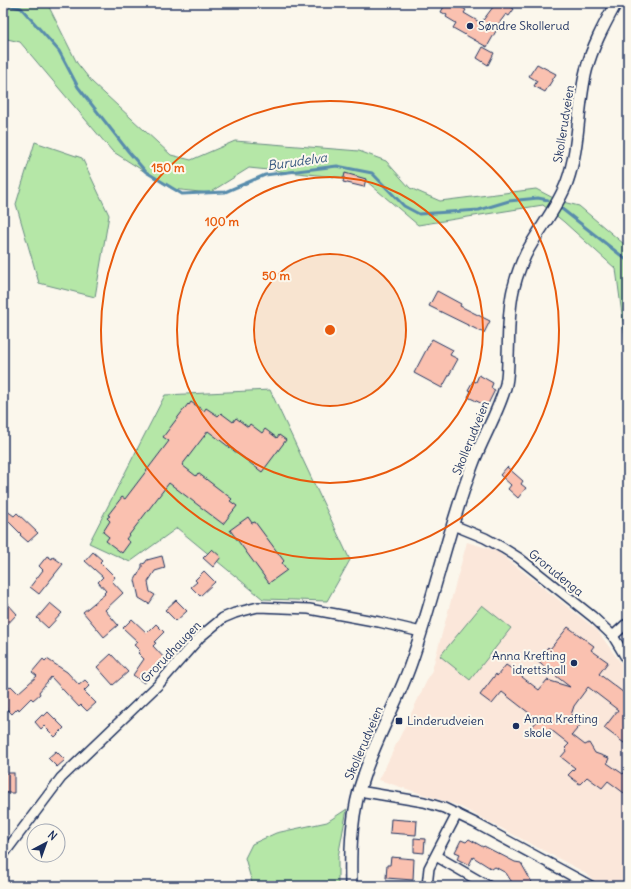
<svg xmlns="http://www.w3.org/2000/svg" width="631" height="889" font-family="Delius,sans-serif">
<rect width="100%" height="100%" fill="#fbf7ec"/>
<filter id="ink" filterUnits="userSpaceOnUse"><feTurbulence type="fractalNoise" baseFrequency=".025" numOctaves="2"/><feDisplacementMap in="SourceGraphic" scale="8" xChannelSelector="R" yChannelSelector="G"/><feConvolveMatrix kernelMatrix="1 2 1 2 8 2 1 2 1" color-interpolation-filters="sRGB"/></filter>
<g filter="url(#ink)">
<path fill="#fbe7da" d="M467 542 497 551 597 630 628 673V886H601L582 871 459 806 379 780 432 670Z"/>
<g fill="#b5e7a7" stroke="#688b82">
<path d="M3 3H47L77 63 92 82 171 155 191 160 235 141 359 151 386 161 410 188 440 201 536 189 559 201 579 206 624 244 628 250V360L616 269 564 222 543 205 418 225 365 180 249 168 209 193 172 189 112 151 20 42 3 38Z"/>
<path d="M35 142 82 158 109 215 95 297 39 283 16 204Z"/>
<path d="M270 390 350 560 327 601 263 599 177 528 130 562 89 543 165 395Z"/>
<path d="M482 605 511 628 470 680 440 656Z"/>
<path d="M347 809 338 857V886H253L245 858 252 844 276 833 327 822Z"/>
</g>
<g fill="none" stroke-linecap="round" stroke-linejoin="round">
<g stroke="#588cac" stroke-width="3">
<path d="M3 4 21 8 59 51 78 87 128 151 146 172 182 194 225 192 265 175 337 166 372 173 404 206 419 214 479 210 509 201 538 198 548 200"/>
<path d="M562 209 628 261"/>
</g>
</g>
<g fill="#fac1b0" stroke="#1b2f5e">
<path d="M446 3H454L466 10 464 13 481 23 496 3H514L511 7 514 9 509 16 506 14 494 30 496 31 487 47 453 28 456 23 446 17 447 15 441 12Z"/>
<path d="M483 47 494 53 488 65 477 58Z"/>
<path d="M537 64 556 74 545 92 534 86 537 81 529 76Z"/>
<path d="M345 173 366 179 364 187 343 182Z"/>
<path d="M437 291 461 304 460 306 490 321 484 333 429 306Z"/>
<path d="M432 339 453 350 450 355 458 359 442 388 414 373Z"/>
<path d="M479 375 493 383 491 388 495 390 487 406 468 397 471 391 468 390 473 381 476 382Z"/>
<path d="M191 402 204 411 206 408 218 416 221 413 233 422 236 418 248 427 250 424 262 433 265 429 277 438 279 435 286 440 262 472 208 431 182 465 196 476 198 473 232 499 230 501 237 506 223 524 169 483 126 539 130 542 122 553 106 541 109 537 103 532 110 521 107 518 110 516 108 515 122 497 125 499 169 441 163 437 188 404 189 405Z"/>
<path d="M507 467 523 481 521 484 526 488 518 498 508 489 511 485 500 475Z"/>
<path d="M3 508 14 516 17 513 38 533 28 542 20 535 21 534 3 516Z"/>
<path d="M248 517 252 523 255 522 284 561 282 563 287 570 269 583 230 530Z"/>
<path d="M212 549 221 557 213 567 203 558Z"/>
<path d="M93 552 102 560 100 562 115 577 112 581 123 593 105 610 118 625 104 637 83 612 105 594 104 593 106 591 98 582 103 577 85 561Z"/>
<path d="M47 556 52 559 53 557 63 564 39 594 30 587 43 570 39 566Z"/>
<path d="M162 556 165 568 155 571 148 582 150 592 155 595 149 604 139 598 135 580 142 567V564L145 563 147 560Z"/>
<path d="M204 571 215 582 200 596 191 587 197 582 195 580Z"/>
<path d="M176 600 187 611 176 621 165 610Z"/>
<path d="M7 603 17 614 3 629V607Z"/>
<path d="M50 603 62 613 48 628 37 618Z"/>
<path d="M132 619 147 633 156 624 164 632 154 642 156 643 153 646 167 661 160 668 157 665 144 683 133 675 144 659 138 653 140 651 134 645 138 642 123 628Z"/>
<path d="M568 627 594 646 591 650 608 662 599 674 628 696V746L604 728 618 710 588 687 574 706 571 715 582 723 572 735 585 745 589 743 595 753 609 758 607 763 623 774 628 768V796L608 781 602 788 587 777 580 784 578 783 568 775 575 768 561 757 567 750 565 748 569 744 550 729 544 736 541 735 532 727 538 720 502 692 492 704 480 695 496 674 497 676 506 665 512 669 524 673 522 677 539 690 547 680 570 687 537 661 548 647 550 649Z"/>
<path d="M111 654 128 672 113 685 97 667Z"/>
<path d="M43 659 45 661 47 659 67 672 79 685 85 680 90 685 84 691 96 703 87 711 81 705 79 707 51 677 39 692 40 694 33 700 31 698 19 710 18 708 12 714 3 705V693L11 686 18 693 37 676 32 672Z"/>
<path d="M48 712 64 728 55 737 44 726 41 729 35 722 42 715 44 716Z"/>
<path d="M56 751 65 760 57 767 48 758Z"/>
<rect x="3" y="773" width="11" height="20"/>
<path d="M391 819 417 821 416 835 390 833Z"/>
<path d="M414 838 425 839 424 853 414 852Z"/>
<path d="M469 839 483 847 484 846 515 862 521 863 534 886H517L515 882 513 884 506 873 495 867 492 869 473 857 469 865 457 859 460 854 455 852 461 840 466 842Z"/>
<path d="M391 857 414 859 413 880 386 878 387 865H390Z"/>
</g>
<g fill="none" stroke-linecap="round" stroke-linejoin="round">
<defs>
<g id="minor">
<path d="M453 525 485 538 503 548 519 558 593 617 613 636 628 661"/>
<path d="M613 636 625 625 628 624"/>
<path d="M359 791 424 802 444 808 475 823 591 886"/>
<path d="M3 855 61 778 158 685 200 637 223 618 235 613 258 607 309 609 379 622 421 632"/>
<path d="M436 856 488 886"/>
<path d="M427 886 429 868 457 814"/>
</g>
<path id="tertiary" d="M351 886C350 848 351 811 364 775 377 736 398 701 411 663 434 598 448 530 472 466 482 438 499 412 506 384 508 375 508 365 508 356 509 334 508 312 513 290 517 274 523 257 532 243 544 223 559 204 567 182 580 146 577 108 586 71 592 47 604 25 616 3"/>
</defs>
<use href="#minor" stroke="#1b2f5e" stroke-width="12"/>
<use href="#tertiary" stroke="#1b2f5e" stroke-width="14"/>
<use href="#minor" stroke="#fbf7ec" stroke-width="9"/>
<use href="#tertiary" stroke="#fbf7ec" stroke-width="11"/>
</g>
</g>
<circle cx="330" cy="330" r="76" fill="#e8590c" fill-opacity=".12"/>
<g fill="none" stroke="#e8590c" stroke-width="2">
<circle cx="330" cy="330" r="76"/>
<circle cx="330" cy="330" r="153"/>
<circle cx="330" cy="330" r="229"/>
</g>
<g fill="#1b2f5e" stroke="#fbf7ec" stroke-width="1.5">
<circle cx="470" cy="26" r="4"/>
<circle cx="574" cy="663" r="4"/>
<rect x="395" y="717" width="8" height="8" rx="2"/>
<circle cx="516" cy="726" r="4"/>
</g>
<g text-anchor="middle" stroke-width="4" stroke-linejoin="round" paint-order="stroke">
<g font-size="12" fill="#1b2f5e" stroke="#fbf7ec" text-anchor="start">
<text x="478" y="30">Søndre Skollerud</text>
<text x="566" y="660" text-anchor="end">Anna Krefting<tspan x="566" dy="14">idrettshall</tspan></text>
<text x="524" y="723">Anna Krefting<tspan x="524" dy="14">skole</tspan></text>
<text x="407" y="725">Linderudveien</text>
</g>
<g font-size="12" fill="#1b2f5e" stroke="#fbf7ec">
<text transform="translate(564 124) rotate(-81)" y="4">Skollerudveien</text>
<text transform="translate(471 438) rotate(-68)" y="4">Skollerudveien</text>
<text transform="translate(556 573) rotate(39)" y="4">Grorudenga</text>
<text transform="translate(171 652) rotate(-46)" y="4">Grorudhaugen</text>
<text transform="translate(364 743) rotate(-67)" y="4">Skollerudveien</text>
</g>
<g font-size="13" font-style="italic" fill="#34567e" stroke="#fbf7ec">
<text transform="translate(297 161) rotate(-8)" y="5">Burudelva</text>
</g>
</g>
<circle cx="330" cy="330" r="6" fill="#e8590c" stroke="#fbf7ec" stroke-width="2"/>
<g font-size="12" text-anchor="middle" font-weight="bold" fill="#e8590c" stroke="#fbf7ec" stroke-width="4" stroke-linejoin="round" paint-order="stroke">
<text x="168" y="172">150 m</text>
<text x="222" y="226">100 m</text>
<text x="276" y="280">50 m</text>
</g>
<rect width="631" height="889" fill="none" stroke="#fbf7ec" stroke-width="16"/>
<rect x="8" y="8" width="615" height="873" fill="none" stroke="#1b2f5e" stroke-width="1.5" filter="url(#ink)"/>
<g transform="translate(46 843) rotate(41)"><circle r="19" fill="#fbf7ec" stroke="#a1a7b3"/>
<path d="M0-3L7 15L0 10L-7 15Z" fill="#1b2f5e"/>
<text y="-6" font-size="11" font-weight="bold" text-anchor="middle" fill="#1b2f5e">N</text>
</g>
</svg>
